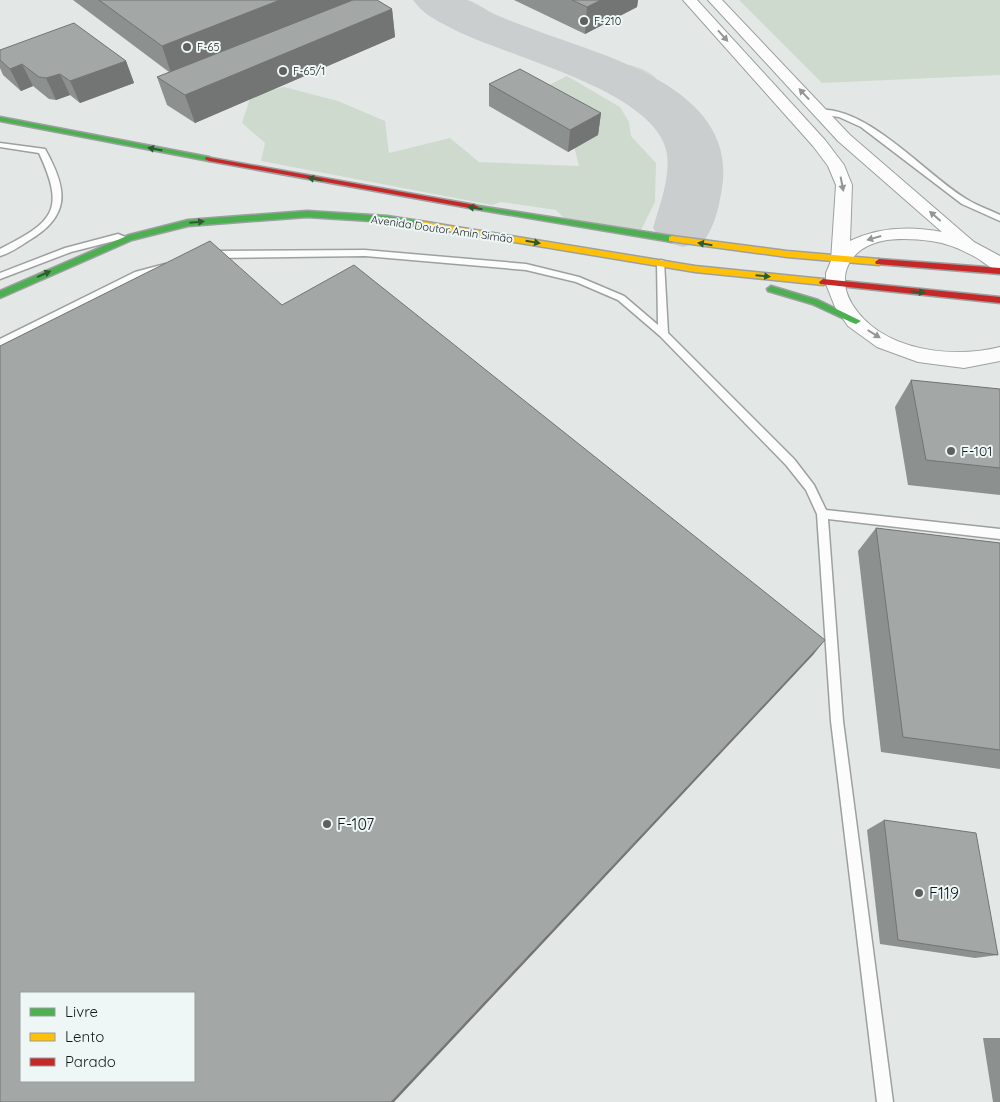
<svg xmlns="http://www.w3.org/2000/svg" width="1000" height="1102" font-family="Quicksand,sans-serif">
<rect width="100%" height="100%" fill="#e3e8e7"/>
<g fill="#cfdacf">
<path d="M739 0H1000V75L822 83Z"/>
<path d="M614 64C630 64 644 67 656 78L651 81 646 80Z"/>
<path d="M567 76 620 107 629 122 631 136 656 163 655 202 641 230 564 218 556 210 501 202 492 205 261 161 265 143 242 123 251 95 284 87 338 101 385 121 389 153 450 138 479 162 579 166 568 123 529 95Z"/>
</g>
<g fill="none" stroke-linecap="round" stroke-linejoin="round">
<path fill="#cbcece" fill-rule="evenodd" d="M413 0C430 0 450 0 467 0 475 2 486 10 494 14 510 21 527 27 543 33 612 58 738 91 722 188 719 207 715 225 704 241L683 247 662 241 653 228C660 204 670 179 667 154 657 89 501 56 449 27 435 20 422 13 413 0Z"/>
<defs>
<g id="lane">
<path d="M818 110C867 105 928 177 968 200 978 206 990 210 1000 215V221L962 204 861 127 839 117 818 114Z"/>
<path d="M0 143 45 149C68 190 71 216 28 241 19 247 10 253 0 256V249C53 222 66 211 39 153L0 147Z"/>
<path d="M118 234 128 238 124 241 118 240 71 252 0 279V273L65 248Z"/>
<path d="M365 250 526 264 579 277 624 296 658 325 657 263 661 260 664 261 668 333 794 459 814 485 826 510 1000 529V539L828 519 843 721 893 1102H877L831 721 817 514 806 490 786 465 660 336 618 300 576 282 526 270 365 256 209 258 205 255 206 253 216 251Z"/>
<path d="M165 264 169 267 168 269 141 276 0 346V339L135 272Z"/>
</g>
<path id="street" d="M683 0H697L825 140 844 165 852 185 850 241C879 227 911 226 942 232L838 141 708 0H722L850 135 974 242 1000 256V271C991 269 985 263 977 258 963 250 947 243 931 241 915 239 897 238 882 241 850 248 835 275 852 304 881 351 951 359 1000 347V361L964 368 918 362 877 347 848 326 835 307 826 284V273L831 261 836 185 828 166 813 146Z"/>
<g id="fast">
<path d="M0 117 209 157 213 159 209 161 0 121Z"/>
<path d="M472 205 672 236 676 239 672 242 475 209 471 207Z"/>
<path d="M307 211 387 216 420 221 424 224 420 227 387 222 307 217 188 226 132 240 0 298V291L129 235 188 220Z"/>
<path d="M771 286 818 300 861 321 856 324 853 323 812 304 768 291 767 289Z"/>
</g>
<g id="slow">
<path d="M420 221 695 266 823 279 827 282 823 285 695 272 417 226 416 224Z"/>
<path d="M672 236 787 251 879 259 883 262 879 265 787 257 669 241V237Z"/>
</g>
<g id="jam">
<path d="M206 157 475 205 479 207 475 209 209 161 205 159Z"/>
<path d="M879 259 1000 268V274L876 264 875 262Z"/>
<path d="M823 279 1000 297V303L820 284 819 282Z"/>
</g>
</defs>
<use href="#lane" stroke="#9da0a0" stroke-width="3"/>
<use href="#street" stroke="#9da0a0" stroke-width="2"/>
<use href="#fast" stroke="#9da0a0" stroke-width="3"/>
<use href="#slow" stroke="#9da0a0" stroke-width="3"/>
<use href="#jam" stroke="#9da0a0" stroke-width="3"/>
<use href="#lane" fill="#fbfcfb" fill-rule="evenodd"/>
<use href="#street" fill="#fbfcfb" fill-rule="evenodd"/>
<use href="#fast" fill="#4caf50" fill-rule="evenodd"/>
<use href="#slow" fill="#ffc107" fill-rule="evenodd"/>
<use href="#jam" fill="#c62828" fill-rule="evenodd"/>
</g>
<g fill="#8c908f">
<path d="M73 0H377L392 9 395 37 195 123 167 105 157 77 169 72Z"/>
<path d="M514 0H638L637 7 585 34Z"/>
<path d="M0 50 126 61 134 83 80 103 70 95 56 100 49 99 33 86 21 91 3 75 0 68Z"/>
<path d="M489 84 601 113 598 135 568 152 489 106Z"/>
<path d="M911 380 1000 389V495L908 485 895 407Z"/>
<path d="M876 528 1000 543V769L881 752 858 551Z"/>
<path d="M884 820 998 955 975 958 880 944 867 830Z"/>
<path d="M983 1038H1000V1102H993Z"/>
</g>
<g fill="#727574">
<path d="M280 0H354L171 73 162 46Z"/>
<path d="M601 0H638L637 7 585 34 587 7Z"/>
<path d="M392 9 395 37 195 123 185 95Z"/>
<path d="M126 61 134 83 80 103 70 81Z"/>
<path d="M22 64 33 86 21 91 10 69Z"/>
<path d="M60 74 70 95 56 100 46 78Z"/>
<path d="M601 113 598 135 568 152 570 130Z"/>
<path d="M825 640 813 655 394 1102H391Z"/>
</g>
<g fill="#a3a7a6" stroke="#727574" fill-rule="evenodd">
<path d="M99 0H280L162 46Z"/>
<path d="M353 0H377L392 9 185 95 157 77Z"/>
<path d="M572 0H601L587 7Z"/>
<path d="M74 23 126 61 70 81 60 74 46 78 39 77 22 64 10 69 0 60V50Z"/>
<path d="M520 69 601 113 570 130 489 84Z"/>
<path d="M210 241 282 305 354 265 825 640 391 1102H0V346ZM21 993H194V1081H21Z"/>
<path d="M911 380 1000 389V468L926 460Z"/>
<path d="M876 528 1000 543V750L903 737Z"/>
<path d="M884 820 976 833 998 955 898 940Z"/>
</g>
<defs><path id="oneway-solid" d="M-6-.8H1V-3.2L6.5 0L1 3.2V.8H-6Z" transform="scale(1.25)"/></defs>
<g fill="#949595">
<use href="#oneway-solid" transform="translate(723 36) rotate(48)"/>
<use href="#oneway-solid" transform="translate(804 94) rotate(-133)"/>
<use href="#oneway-solid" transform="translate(842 184) rotate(79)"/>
<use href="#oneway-solid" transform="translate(935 216) rotate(-139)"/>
<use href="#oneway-solid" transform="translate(874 238) rotate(164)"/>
<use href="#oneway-solid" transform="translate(874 334) rotate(32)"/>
</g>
<g fill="#2e5c31">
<use href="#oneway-solid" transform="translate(155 149) rotate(-169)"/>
<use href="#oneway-solid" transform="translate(315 179) rotate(-169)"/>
<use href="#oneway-solid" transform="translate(475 208) rotate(-171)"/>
<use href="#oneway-solid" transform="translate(197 222) rotate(-5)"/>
<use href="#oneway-solid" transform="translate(533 242) rotate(10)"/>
<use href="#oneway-solid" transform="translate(705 244) rotate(-171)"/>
<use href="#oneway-solid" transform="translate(44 274) rotate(-24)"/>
<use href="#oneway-solid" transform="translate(763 276) rotate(6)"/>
<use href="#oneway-solid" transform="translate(918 292) rotate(6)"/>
</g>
<g fill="#5d6160" stroke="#eef7f6" stroke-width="2">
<circle cx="584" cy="21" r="5"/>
<circle cx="187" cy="47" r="5"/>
<circle cx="283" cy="71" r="5"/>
<circle cx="951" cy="451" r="5"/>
<circle cx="327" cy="824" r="5"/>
<circle cx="919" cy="893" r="5"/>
</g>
<g text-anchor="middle" stroke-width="4" stroke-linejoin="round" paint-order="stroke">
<g font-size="11" fill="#151818" stroke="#eef7f6" text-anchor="start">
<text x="594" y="25">F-210</text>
<text x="197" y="51">F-65</text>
<text x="293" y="75">F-65/1</text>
</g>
<g font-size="11" fill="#151818" stroke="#eef7f6">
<text transform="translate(442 229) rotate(8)" y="4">Avenida Doutor Amin Simão</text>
</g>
<g font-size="14" fill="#151818" stroke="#eef7f6" text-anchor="start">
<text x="961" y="456">F-101</text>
</g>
<g font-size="16" fill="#151818" stroke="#eef7f6" text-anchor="start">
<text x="337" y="830">F-107</text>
<text x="929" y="899">F119</text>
</g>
</g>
<rect x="20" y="992" width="175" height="90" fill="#eef7f6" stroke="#979e9d"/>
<rect x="30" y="1008" width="25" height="8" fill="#4caf50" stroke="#979e9d"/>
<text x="65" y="1017" font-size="15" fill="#151818">Livre</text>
<rect x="30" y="1033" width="25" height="8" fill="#ffc107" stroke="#979e9d"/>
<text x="65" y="1042" font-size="15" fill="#151818">Lento</text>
<rect x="30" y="1058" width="25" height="8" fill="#c62828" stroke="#979e9d"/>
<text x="65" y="1067" font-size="15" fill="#151818">Parado</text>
</svg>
